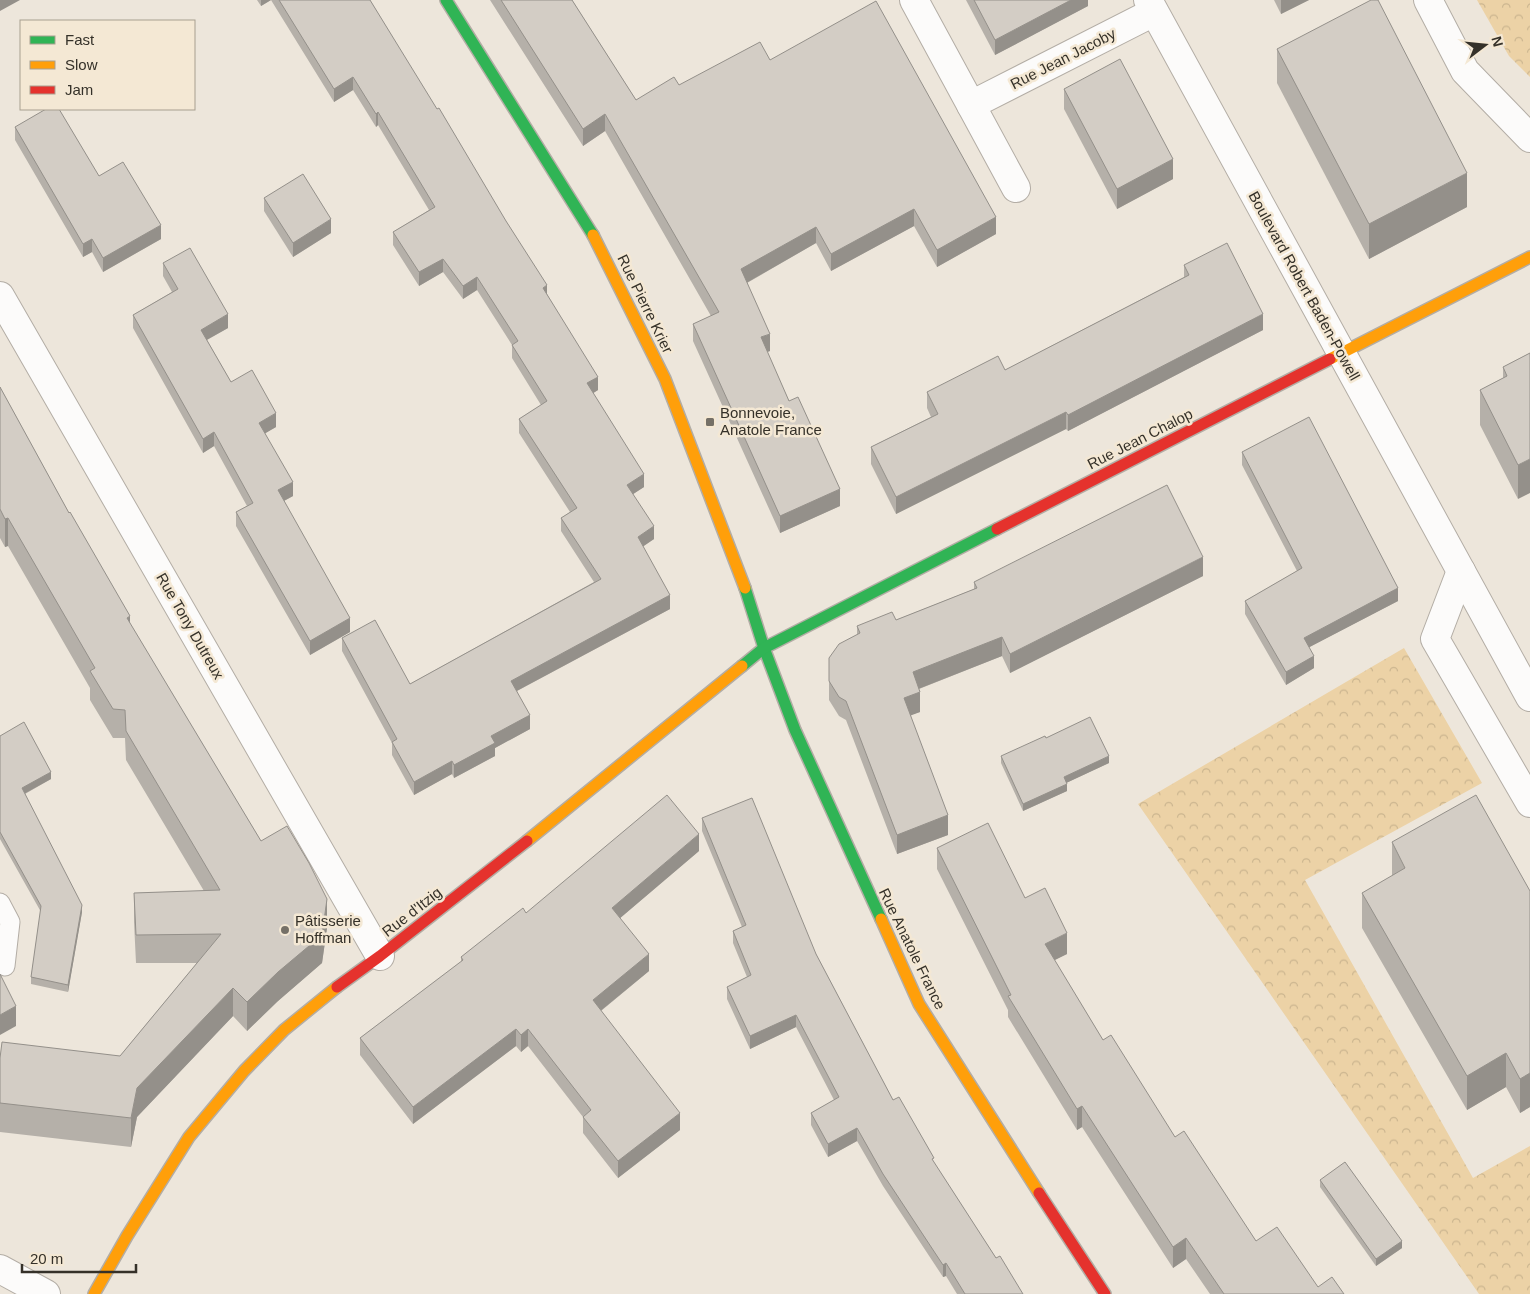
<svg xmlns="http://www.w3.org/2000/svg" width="1530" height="1294" font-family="Arial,sans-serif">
<defs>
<pattern id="forest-crowns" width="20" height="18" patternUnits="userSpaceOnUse" patternTransform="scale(1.25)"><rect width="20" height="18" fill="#ecd2a6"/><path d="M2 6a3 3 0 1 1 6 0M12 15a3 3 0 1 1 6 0" fill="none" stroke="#cbb58f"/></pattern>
</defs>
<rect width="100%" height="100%" fill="#ede6db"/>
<g fill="url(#forest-crowns)">
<path d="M1477 0H1530V77L1509 56Z"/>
<path d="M1404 648 1482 783 1305 880 1473 1178 1530 1146V1294H1479L1138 804Z"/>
</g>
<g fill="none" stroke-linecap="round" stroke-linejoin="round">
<defs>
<path id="lane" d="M0 903 10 922 5 966"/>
<g id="street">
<path d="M914 0 971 105 1154 12"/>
<path d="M1148 0 1530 697"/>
<path d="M1428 0 1465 71 1530 138"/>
<path d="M971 105 1016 188"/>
<path d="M0 296 380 956"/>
<path d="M1461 571 1435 639 1530 803"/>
<path d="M0 1269 46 1294"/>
</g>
<g id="fast">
<path d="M446 0 593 235"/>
<path d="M745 588 764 648 795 730 881 919"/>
<path d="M742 666 764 648 997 529"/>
</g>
<g id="slow">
<path d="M593 235 665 379 745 588"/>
<path d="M1330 359 1530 257"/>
<path d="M527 841 742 666"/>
<path d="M881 919 919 1004 1039 1193"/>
<path d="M94 1294 127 1236 189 1137 244 1071 284 1030 337 987"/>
</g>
<g id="jam">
<path d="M997 529 1330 359"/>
<path d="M337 987 380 956 527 841"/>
<path d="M1039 1193 1105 1294"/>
</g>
</defs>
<use href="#lane" stroke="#b3ada5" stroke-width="21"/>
<use href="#street" stroke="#b3ada5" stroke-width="30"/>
<use href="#fast" stroke="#b3ada5" stroke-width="14"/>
<use href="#slow" stroke="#b3ada5" stroke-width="14"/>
<use href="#jam" stroke="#b3ada5" stroke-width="14"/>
<use href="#lane" stroke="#fcfbfa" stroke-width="19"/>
<use href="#street" stroke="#fcfbfa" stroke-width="28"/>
<use href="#fast" stroke="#30b455" stroke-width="11"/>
<use href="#slow" stroke="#ff9f0a" stroke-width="11"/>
<use href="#jam" stroke="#e5322d" stroke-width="11"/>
</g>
<g fill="#b5b0a9">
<path d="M257 0H370L547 294 598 390 593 393 644 487 633 494 654 539 643 546 670 609 517 691 530 729 495 748V756L454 778 452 774 414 795 392 755V743L342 651V638L410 684 594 582 561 531V518L570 512 519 433V419L541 405 512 358V345L477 290 463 299 443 272 419 286 393 245V232L429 210 378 125 376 127 353 90 334 102 271 0 261 6Z"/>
<path d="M490 0H572L636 100 679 85 770 60 996 234 937 267 914 226 831 271 816 243 747 283 770 351 767 352 789 401 840 506 780 533 693 341V324L711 316 605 131 583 146Z"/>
<path d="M966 0H1088V6L995 55Z"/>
<path d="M1274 0H1309L1281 14Z"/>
<path d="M1277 49 1467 207 1369 259 1277 83Z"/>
<path d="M1064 89 1173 179 1117 209 1064 109Z"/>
<path d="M15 127 99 176 161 239 103 272 92 252 83 257 15 140Z"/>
<path d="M264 198 331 233 293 257 264 211Z"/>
<path d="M163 263 228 328 207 340 231 382 276 427 265 433 293 496 284 501 350 632 310 655 236 526V512L247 506 214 446 203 453 133 328V315L172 292 163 276Z"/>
<path d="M1184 265 1263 330 1068 431 1066 429 896 514 871 464V447L931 417 927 408V392L1005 370 1184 277Z"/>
<path d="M1530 353 1518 499 1480 425V390L1503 378V367Z"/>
<path d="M0 387 130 624 261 841 327 928 322 963 278 1001 247 1031 233 1016 137 1117 131 1147 0 1132V1058L120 1056 197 963H136L134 922V893L204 891 126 760 125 738H113L90 700V688L8 546 5 547 0 538Z"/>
<path d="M1242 452 1398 601 1309 647 1314 668 1286 685 1245 614V601L1297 571 1242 465Z"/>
<path d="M1203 576 1010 673 1002 656 919 689 920 712 910 715 948 835 897 854 846 720 839 716 829 700V658L857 635V626L896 620 974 589V582Z"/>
<path d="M0 736 51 779 25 794 82 912 68 992 31 984V977L41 912 0 839Z"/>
<path d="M1001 756 1109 763 1066 783 1067 791 1023 811 1001 763Z"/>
<path d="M702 818 816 954 893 1100 996 1258 1023 1294H957L946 1276 943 1277 883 1186 857 1141 828 1157 811 1125V1113L834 1100 796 1027 750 1049 727 999V987L747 977 733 943V931L742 927 702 831Z"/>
<path d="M1392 842 1530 891V1107L1520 1113 1506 1087 1467 1110 1362 928V893L1392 876Z"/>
<path d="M937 848 1025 898 1067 954 1054 960 1103 1040 1175 1137 1256 1241 1318 1287 1344 1294H1210L1186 1259 1173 1268 1082 1127 1077 1130 1008 1017V1010L937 869Z"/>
<path d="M699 851 620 918 649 971 601 1011 680 1130 618 1178 583 1133V1117L528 1046 521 1052 516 1046 413 1124 360 1055V1038L461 962V957L526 913Z"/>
<path d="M1320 1180 1402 1248 1376 1266 1320 1187Z"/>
</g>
<g fill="#94908a">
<path d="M0 0H20L0 11Z"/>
<path d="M261 0H271L261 6Z"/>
<path d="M1071 0H1088V6L995 55V40Z"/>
<path d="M1281 0H1309L1281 14Z"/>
<path d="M353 77V90L334 102V89Z"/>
<path d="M378 112V125L376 127V114Z"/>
<path d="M605 114V131L583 146V129Z"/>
<path d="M1173 159V179L1117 209V189Z"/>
<path d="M1467 173V207L1369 259V224Z"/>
<path d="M914 209V226L831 271V254Z"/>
<path d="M996 217V234L937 267V250Z"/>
<path d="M331 219V233L293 257V243Z"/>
<path d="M161 225V239L103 272V258Z"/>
<path d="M816 227V243L741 286V269Z"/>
<path d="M92 239V252L83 257V244Z"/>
<path d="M443 259V272L419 286V272Z"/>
<path d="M477 277V290L463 299V286Z"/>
<path d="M547 285V299L543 288Z"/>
<path d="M228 314V328L201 343V330Z"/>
<path d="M1263 314V330L1068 431V415Z"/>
<path d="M770 334V351L761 354V337Z"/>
<path d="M598 377V390L587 397V383Z"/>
<path d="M1066 412V429L896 514V497Z"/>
<path d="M276 413V427L259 437V423Z"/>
<path d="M214 432V446L203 453V439Z"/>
<path d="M1530 459V493L1518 499V465Z"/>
<path d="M644 474V487L627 498V485Z"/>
<path d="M293 482V496L278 504V490Z"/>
<path d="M840 489V506L780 533V516Z"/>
<path d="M8 518V546L5 547V519Z"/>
<path d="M654 526V539L638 550V537Z"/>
<path d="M1203 557V576L1010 673V654Z"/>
<path d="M1398 588V601L1304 650V638Z"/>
<path d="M670 595V609L511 694V681Z"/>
<path d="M130 616V644L127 618Z"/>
<path d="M350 618V632L310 655V641Z"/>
<path d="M1002 637V656L913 691V672Z"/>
<path d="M1314 656V668L1286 685V672Z"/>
<path d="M920 692V712L904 718V698Z"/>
<path d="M530 715V729L495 748V756L454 778V765L491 736Z"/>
<path d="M1109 756V763L1064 784V777Z"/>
<path d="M452 761V774L414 795V782Z"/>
<path d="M51 772V779L22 795V788Z"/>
<path d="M1067 784V791L1023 811V804Z"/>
<path d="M948 815V835L897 854V835Z"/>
<path d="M699 834V851L612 925V908Z"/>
<path d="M327 899V928L322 963 278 1001 247 1031V1002Z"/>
<path d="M82 905V912L68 992V985Z"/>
<path d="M1067 933V954L1045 965V944Z"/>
<path d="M649 954V971L593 1017V1000Z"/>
<path d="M233 988V1016L137 1117 131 1147V1118L137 1088Z"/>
<path d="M16 1006V1026L0 1035V1015Z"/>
<path d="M796 1015V1027L750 1049V1036Z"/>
<path d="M516 1029V1046L413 1124V1107Z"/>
<path d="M528 1029V1046L521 1052V1035Z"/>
<path d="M1506 1053V1087L1467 1110V1076Z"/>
<path d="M1530 1073V1107L1520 1113V1079Z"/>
<path d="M1082 1106V1127L1077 1130V1109Z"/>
<path d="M680 1113V1130L618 1178V1161Z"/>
<path d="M857 1128V1141L828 1157V1144Z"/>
<path d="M1186 1238V1259L1173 1268V1247Z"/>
<path d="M1402 1241V1248L1376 1266V1259Z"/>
<path d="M946 1263V1276L943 1277V1265Z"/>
</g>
<g fill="#d3cdc5" stroke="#94908a">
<path d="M279 0H370L437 109 439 108 506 221 547 285 543 288 598 377 587 383 644 474 627 485 654 526 638 537 670 595 511 681 530 715 491 736 495 743 454 765 452 761 414 782 392 742 397 739 342 638 375 620 410 684 601 579 561 518 577 508 519 419 547 401 512 345 518 341 477 277 463 286 443 259 419 272 393 232 435 207 378 112 376 114 353 77 334 89Z"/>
<path d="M501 0H572L636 100 674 77 679 85 760 42 770 60 876 1 996 217 937 250 914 209 831 254 816 227 741 269 770 334 761 337 789 401 798 397 840 489 780 516 693 324 719 312 605 114 583 129Z"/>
<path d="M974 0H1071L995 40Z"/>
<path d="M1371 0H1378L1467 173 1369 224 1277 49Z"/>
<path d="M1120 59 1173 159 1117 189 1064 89Z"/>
<path d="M46 109H59L99 176 123 162 161 225 103 258 92 239 83 244 15 127Z"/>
<path d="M303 174 331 219 293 243 264 198Z"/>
<path d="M1227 243 1263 314 1068 415 1066 412 896 497 871 447 938 414 927 392 998 356 1005 370 1189 275 1184 265Z"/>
<path d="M190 248 228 314 201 330 231 382 252 370 276 413 259 423 293 482 278 490 350 618 310 641 236 512 253 503 214 432 203 439 133 315 178 289 163 263Z"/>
<path d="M1530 353V459L1518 465 1480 390 1507 376 1503 367Z"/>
<path d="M0 387 69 513 70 512 130 616 127 618 261 841 287 826 309 863 327 899 322 935 278 972 247 1002 233 988 137 1088 131 1118 0 1103V1058L2 1042 120 1056 221 934 136 935 134 893 220 890 126 731 125 710 113 709 90 671 95 668 8 518 5 519 0 509Z"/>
<path d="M1309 417 1398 588 1304 638 1314 656 1286 672 1245 601 1302 568 1242 452Z"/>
<path d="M1167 485 1203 557 1010 654 1002 637 913 672 920 692 904 698 948 815 897 835 846 701 839 697 829 681V658L839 644 860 633 857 626 892 612 896 620 977 588 974 582Z"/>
<path d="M1090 717 1109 756 1064 777 1067 784 1023 804 1001 756 1045 736 1046 738Z"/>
<path d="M24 722 51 772 22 788 82 905 68 985 31 977 41 906 0 832V736Z"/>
<path d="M667 795 699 834 612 908 649 954 593 1000 680 1113 618 1161 583 1117 591 1110 528 1029 521 1035 516 1029 413 1107 360 1038 463 960 461 957 523 908 526 913Z"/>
<path d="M1476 795 1530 891V1073L1520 1079 1506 1053 1467 1076 1362 893 1405 868 1392 842Z"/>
<path d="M752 798 816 954 893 1100 899 1097 934 1158 932 1159 996 1258 1000 1256 1023 1294H965L946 1263 943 1265 883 1174 857 1128 828 1144 811 1113 839 1097 796 1015 750 1036 727 987 751 975 733 931 746 925 702 818Z"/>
<path d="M988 823 1025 898 1045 888 1067 933 1045 944 1103 1040 1111 1035 1175 1137 1184 1131 1256 1241 1277 1227 1318 1287 1332 1277 1344 1294H1224L1186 1238 1173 1247 1082 1106 1077 1109 1008 996 1011 995 937 848Z"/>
<path d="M0 974 16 1006 0 1015Z"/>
<path d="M1345 1162 1402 1241 1376 1259 1320 1180Z"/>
</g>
<g fill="#757067" stroke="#f4e8d4" stroke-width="2">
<rect x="705" y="417" width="10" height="10" rx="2.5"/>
<circle cx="285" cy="930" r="5"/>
</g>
<g text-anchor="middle" stroke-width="5" stroke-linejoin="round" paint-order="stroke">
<g font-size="15" fill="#353129" stroke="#f4e8d4">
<text transform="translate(1063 59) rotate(-27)" y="5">Rue Jean Jacoby</text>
<text transform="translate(1304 286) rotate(61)" y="5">Boulevard Robert Baden-Powell</text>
<text transform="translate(645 304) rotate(64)" y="5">Rue Pierre Krier</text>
<text transform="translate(1140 439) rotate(-27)" y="5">Rue Jean Chalop</text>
<text transform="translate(190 626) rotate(60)" y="5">Rue Tony Dutreux</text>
<text transform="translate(412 912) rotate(-38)" y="5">Rue d'Itzig</text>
<text transform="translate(912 949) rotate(64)" y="5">Rue Anatole France</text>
</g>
<g font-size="15" fill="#353129" stroke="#f4e8d4" text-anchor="start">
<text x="720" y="418">Bonnevoie,<tspan x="720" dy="17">Anatole France</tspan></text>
<text x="295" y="926">Pâtisserie<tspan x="295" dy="17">Hoffman</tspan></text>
</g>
</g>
<rect x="20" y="20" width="175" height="90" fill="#f4e8d4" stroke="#a89f90"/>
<rect x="30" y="36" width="25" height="8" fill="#30b455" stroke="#a89f90"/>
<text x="65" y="45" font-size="15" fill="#353129">Fast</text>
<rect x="30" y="61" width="25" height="8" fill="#ff9f0a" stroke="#a89f90"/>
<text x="65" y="70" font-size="15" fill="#353129">Slow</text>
<rect x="30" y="86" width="25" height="8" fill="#e5322d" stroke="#a89f90"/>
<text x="65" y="95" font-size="15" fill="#353129">Jam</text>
<g transform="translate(1485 45) rotate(74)" stroke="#f4e8d4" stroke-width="4" paint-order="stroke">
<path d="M0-4L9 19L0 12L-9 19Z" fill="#353129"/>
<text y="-8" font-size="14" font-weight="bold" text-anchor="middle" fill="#353129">N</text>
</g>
<path d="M22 1264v8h114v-8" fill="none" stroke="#353129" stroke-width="2.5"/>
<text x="30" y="1264" font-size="15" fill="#353129" stroke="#f4e8d4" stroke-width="4" paint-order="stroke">20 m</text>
</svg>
